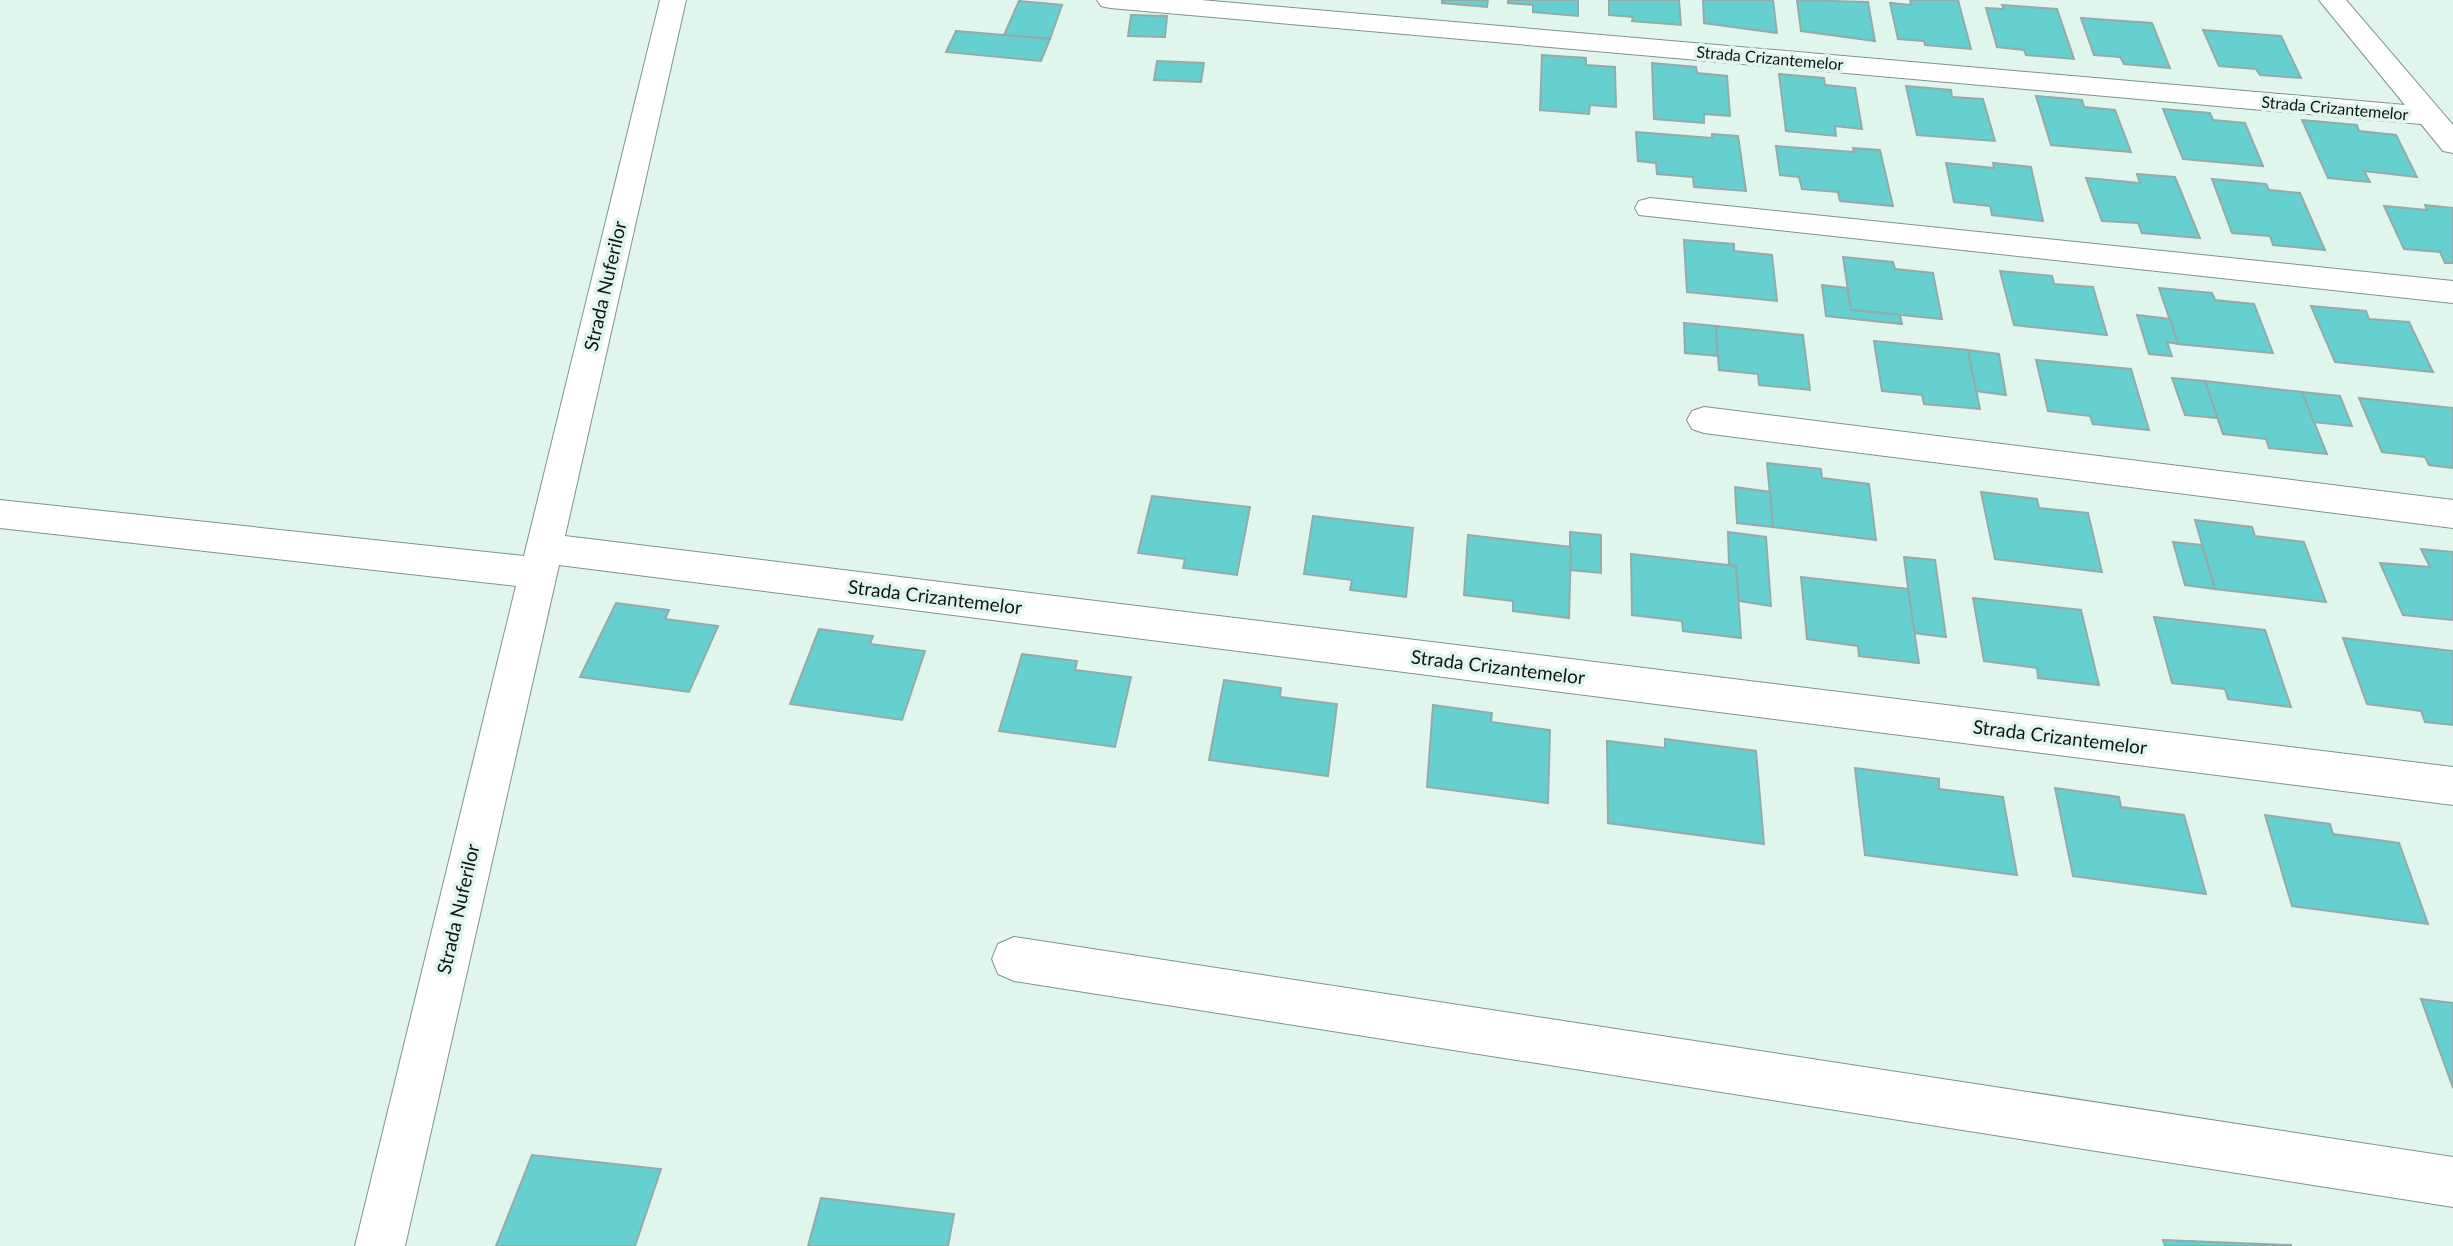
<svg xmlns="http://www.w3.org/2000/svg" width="2453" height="1246" font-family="Lato,sans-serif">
<rect width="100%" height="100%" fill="#e0f6ec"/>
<g fill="#65d0cf" stroke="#93abab" stroke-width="2">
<path d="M1442 0H1488L1487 7 1442 3Z"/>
<path d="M1508 0H1578V16L1533 12V5L1508 3Z"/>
<path d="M1609 0H1679L1681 25 1632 21 1633 17 1609 15Z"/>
<path d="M1703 0H1773L1777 33 1704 23Z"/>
<path d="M1797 0 1868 2 1875 41 1801 31Z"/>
<path d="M1910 0H1958L1971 49 1925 45 1924 41 1898 39 1890 3 1911 5Z"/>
<path d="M1019 1 1062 5 1050 39 1004 35Z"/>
<path d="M2002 5 2057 9 2074 59 2026 55 2024 50 1997 47 1986 8 2004 9Z"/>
<path d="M1131 15 1167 16 1165 37 1128 36Z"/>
<path d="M2081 18 2152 23 2170 68 2124 64 2120 57 2094 55Z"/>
<path d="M2203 30 2281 36 2301 78 2260 75 2256 69 2219 66Z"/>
<path d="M956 31 1004 35 1050 39 1041 61 946 52Z"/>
<path d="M1542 55 1586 58V65L1615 67 1616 107 1590 105 1589 114 1540 110Z"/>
<path d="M1157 61 1204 63 1201 82 1154 80Z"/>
<path d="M1652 63 1696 67 1697 73 1727 76 1730 116 1704 114V123L1654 119Z"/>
<path d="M1779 74 1824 78 1825 85 1855 88 1862 129 1835 126 1836 136 1786 131Z"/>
<path d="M1906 86 1951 90 1952 97 1983 99 1995 141 1917 135Z"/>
<path d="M2036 96 2082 100 2084 107 2115 110 2131 152 2051 145Z"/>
<path d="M2163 109 2210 113 2213 120 2245 123 2263 166 2183 159Z"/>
<path d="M2302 120 2357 125 2359 131 2396 135 2417 177 2364 171 2370 182 2328 178Z"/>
<path d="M1636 132 1712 138V134L1738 136 1746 191 1694 187 1693 177 1657 174 1656 163 1638 161Z"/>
<path d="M1776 146 1854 152 1853 148 1880 150 1893 206 1840 201 1838 192 1802 189 1799 177 1780 175Z"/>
<path d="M1946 163 1994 168 1993 163 2031 167 2043 221 1992 215 1990 206 1954 202Z"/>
<path d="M2137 174 2175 177 2200 238 2142 233 2138 223 2102 221 2086 178 2140 183Z"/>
<path d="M2212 179 2266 184 2269 190 2300 193 2325 250 2273 245 2270 236 2232 233Z"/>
<path d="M2425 205 2453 208V263H2445L2440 252 2404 249 2384 206 2427 210Z"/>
<path d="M1684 240 1734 244V251L1772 255 1777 301 1687 292Z"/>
<path d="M1843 257 1893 262 1895 269 1933 273 1942 319 1851 310Z"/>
<path d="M2000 271 2052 276 2054 284 2093 287 2107 335 2014 325Z"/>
<path d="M1822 285 1847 288 1851 310 1900 315 1902 324 1826 316Z"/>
<path d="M2159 288 2212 293 2215 300 2254 304 2273 353 2178 344Z"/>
<path d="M2311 306 2366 311 2369 319 2409 322 2433 372 2335 362Z"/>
<path d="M2137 315 2170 319 2178 344 2167 342 2172 356 2149 354Z"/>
<path d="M1684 323 1716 326 1718 356 1685 353Z"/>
<path d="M1716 326 1803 335 1810 390 1759 385 1758 374 1719 370Z"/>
<path d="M1874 341 1968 350 1980 409 1924 404 1922 395 1882 391Z"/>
<path d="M1968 350 1999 354 2006 395 1976 391Z"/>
<path d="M2036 360 2131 369 2149 430 2093 424 2090 416 2048 411Z"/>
<path d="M2172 378 2205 381 2218 418 2185 415Z"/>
<path d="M2205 381 2302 392 2327 454 2269 448 2266 439 2223 434Z"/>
<path d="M2302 392 2340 396 2352 426 2314 422Z"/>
<path d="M2359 398 2453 408V468L2429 465 2425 457 2382 452Z"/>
<path d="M1767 463 1821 469 1822 478 1869 484 1876 540 1773 527Z"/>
<path d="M1735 487 1770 492 1773 527 1737 523Z"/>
<path d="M1981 492 2037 499 2039 508 2088 513 2102 572 1995 559Z"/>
<path d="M1152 496 1250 507 1237 575 1183 568 1185 559 1138 553Z"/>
<path d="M1313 516 1413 528 1406 597 1350 590 1352 580 1304 574Z"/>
<path d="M2195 520 2252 527 2255 536 2304 542 2326 602 2215 589Z"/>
<path d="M1570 532 1601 535V573L1570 570Z"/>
<path d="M1728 532 1766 537 1771 606 1739 601 1736 566 1729 565Z"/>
<path d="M1468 535 1571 547 1569 618 1513 611V601L1464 595Z"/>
<path d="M2173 542 2202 545 2215 589 2185 585Z"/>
<path d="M2421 549 2453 552V620L2403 615 2380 563 2430 567Z"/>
<path d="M1631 554 1736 566 1741 638 1683 631 1682 621 1632 615Z"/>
<path d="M1904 557 1935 560 1946 637 1914 633Z"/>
<path d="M1801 577 1908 589 1919 663 1859 656 1858 646 1807 639Z"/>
<path d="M1973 598 2081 610 2099 685 2038 678 2037 668 1984 661Z"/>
<path d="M616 603 669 610 665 619 718 626 689 692 580 677Z"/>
<path d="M2154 617 2265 630 2291 707 2228 699 2225 689 2172 683Z"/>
<path d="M819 629 873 636 870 644 925 651 902 720 790 704Z"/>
<path d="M2343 638 2453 651V725L2425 722 2421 711 2367 704Z"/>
<path d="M1022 654 1077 661 1075 670 1131 677 1115 747 999 731Z"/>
<path d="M1224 680 1281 688 1280 697 1337 704 1328 776 1209 760Z"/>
<path d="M1433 705 1492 713 1491 722 1550 730 1548 803 1427 787Z"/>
<path d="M1665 739 1756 751 1764 844 1608 823 1607 741 1665 748Z"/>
<path d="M1855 768 1939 779V789L2003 797 2017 875 1865 855Z"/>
<path d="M2055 788 2119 797 2121 807 2184 815 2206 894 2073 876Z"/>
<path d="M2265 815 2330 824 2333 834 2399 843 2428 924 2292 906Z"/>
<path d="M2421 999 2453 1003V1088Z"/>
<path d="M532 1155 661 1169 635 1246H496Z"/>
<path d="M821 1198 954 1214 948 1246H808Z"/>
<path d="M2163 1240 2291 1245V1246H2165Z"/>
</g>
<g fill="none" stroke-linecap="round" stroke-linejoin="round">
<defs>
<g id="minor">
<path d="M660 0H686L565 536 2453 767V805L559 565 405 1246H355L516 586 0 528V500L524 556Z"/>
<path d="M1097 0H1201L2405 105 2319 0H2346L2453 125V153L2443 151 2421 124 1110 8 1101 6Z"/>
<path d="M1650 198 2453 281V303L1639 215 1635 208 1639 201Z"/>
<path d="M1704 407 2453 500V528L1704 433 1692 429 1687 420 1692 411Z"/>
<path d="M1014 937 2453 1157V1207L1014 981 998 974 992 959 998 944Z"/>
</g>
</defs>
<use href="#minor" stroke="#7f938a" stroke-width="2"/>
<use href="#minor" fill="#fff" fill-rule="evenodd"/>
</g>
<g text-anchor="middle" stroke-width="7" stroke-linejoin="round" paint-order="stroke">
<g font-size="16" fill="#0f1714" stroke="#e0f6ec">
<text transform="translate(1770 58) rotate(5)" y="6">Strada Crizantemelor</text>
<text transform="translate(2335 108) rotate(5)" y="6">Strada Crizantemelor</text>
</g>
<g font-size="19" fill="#0f1714" stroke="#e0f6ec">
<text transform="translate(605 286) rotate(-77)" y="7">Strada Nuferilor</text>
<text transform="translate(935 597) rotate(7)" y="7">Strada Crizantemelor</text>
<text transform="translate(1498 667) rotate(7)" y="7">Strada Crizantemelor</text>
<text transform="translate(2060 737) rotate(7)" y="7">Strada Crizantemelor</text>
<text transform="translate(458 909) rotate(-77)" y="7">Strada Nuferilor</text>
</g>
</g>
</svg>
